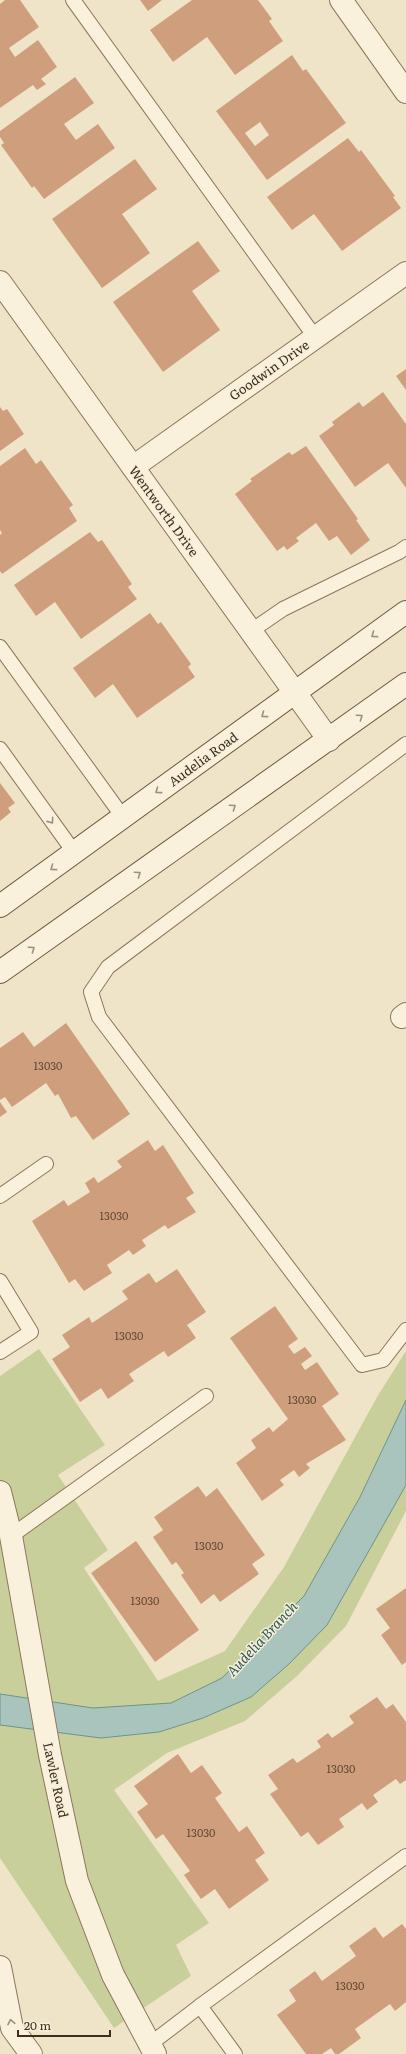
<svg xmlns="http://www.w3.org/2000/svg" width="406" height="2054" font-family="Literata,serif">
<rect width="100%" height="100%" fill="#f0e4c8"/>
<path fill="#c9cf9b" d="M39 1349 105 1445 58 1475 108 1550 84 1568 158 1681 225 1651 284 1567 377 1397 406 1351V1511L346 1626 297 1676 245 1721 167 1753 114 1790 209 1923 176 1945 191 1976 114 2028 0 1858V1376Z"/>
<path fill="#a9c4bc" stroke="#6f938a" d="M406 1400V1485L327 1625 289 1664 251 1697 203 1718 159 1732 101 1738 0 1725V1694L93 1708 171 1703 222 1678 304 1596 360 1497Z"/>
<g fill="#cf9f7d" fill-rule="evenodd">
<path d="M5 0H20L39 27 9 48 15 57 38 40 57 67 41 79 46 84 37 90 33 85 0 108V4Z"/>
<path d="M140 0H162L148 11Z"/>
<path d="M192 0H258L272 19 269 21 283 41 235 75 207 37 173 62 150 30Z"/>
<path d="M292 55 303 71 306 69 346 123 267 180 216 111ZM260 122 269 135 255 146 245 133Z"/>
<path d="M75 77 94 103 64 124 76 140 98 124 115 148 44 199 34 186 32 188 1 145 4 143 0 137V131Z"/>
<path d="M348 138 359 152 361 150 395 196 393 197 401 208 342 251 314 214 292 230 267 197Z"/>
<path d="M135 159 157 189 122 214 150 253 102 288 52 219Z"/>
<path d="M198 241 220 271 192 291 220 330 163 372 113 302Z"/>
<path d="M406 369V390L396 376Z"/>
<path d="M383 392 406 424V488L388 463 355 487 319 436 334 425 332 422 359 402 363 407Z"/>
<path d="M0 407 3 411 7 409 24 434 0 451Z"/>
<path d="M306 446 358 519 356 520 370 540 351 555 337 536 329 541 316 523 296 538 299 541 287 550 284 546 277 551 235 494 252 481 250 479 289 452 292 455Z"/>
<path d="M25 448 36 464 41 460 73 505 69 508 77 521 2 574 0 571V535L2 533 0 530V466Z"/>
<path d="M90 532 98 542 102 540 132 584 128 587 137 599 81 639 55 602 36 616 14 585Z"/>
<path d="M150 613 158 624 161 622 191 664 188 667 195 677 137 718 113 684 95 698 73 668Z"/>
<path d="M0 783 15 803 8 808 11 812 0 821Z"/>
<path d="M66 1023 130 1114 93 1140 76 1116 71 1118 58 1094 55 1096 46 1083 12 1107 5 1097 0 1100V1048L23 1032 34 1047Z"/>
<path d="M0 1102 7 1112 0 1117Z"/>
<path d="M148 1140 155 1151 163 1145 194 1193 186 1198 196 1212 168 1229 165 1225 142 1240 146 1246 133 1255 129 1250 107 1265 112 1273 84 1291 75 1279 69 1283 32 1221 64 1200 68 1206 90 1192 85 1183 94 1177 98 1183 122 1167 117 1161Z"/>
<path d="M177 1269 206 1312 187 1325 196 1338 168 1357 164 1351 129 1374 134 1381 108 1399 101 1388 80 1402 52 1359 70 1347 62 1335 89 1317 92 1323 128 1299 122 1291 149 1273 156 1283Z"/>
<path d="M275 1306 298 1339 288 1346 294 1354 305 1347 312 1356 301 1364 305 1370 317 1362 339 1394 322 1406 346 1440 306 1464 310 1468 299 1477 294 1470 280 1480 284 1485 262 1501 236 1463 256 1448 251 1440 269 1427 273 1432 288 1419 230 1338Z"/>
<path d="M198 1486 206 1497 217 1488 265 1555 252 1564 259 1574 220 1602 214 1594 201 1604 181 1575 184 1573 176 1562 172 1565 153 1537 163 1530 154 1517Z"/>
<path d="M136 1541 199 1630 155 1662 91 1573Z"/>
<path d="M406 1588V1662L402 1665 381 1635 390 1628 376 1609Z"/>
<path d="M377 1697 386 1709 393 1704 406 1722V1780L400 1784 396 1779 373 1795 378 1802 367 1810 362 1803 339 1819 344 1827 318 1845 308 1832 301 1837 270 1794 278 1789 268 1775 293 1758 297 1763 321 1747 317 1741 328 1733 332 1738 354 1723 349 1716Z"/>
<path d="M178 1754 191 1773 202 1765 222 1793 215 1798 239 1832 247 1826 265 1853 255 1860 269 1880 229 1909 215 1889 201 1899 184 1875 190 1871 163 1834 156 1839 137 1812 148 1804 134 1786Z"/>
<path d="M402 1924 406 1929V2002L395 2011 390 2004 355 2029 361 2038 339 2054H335L331 2048 322 2054H306L277 2015 296 2001 289 1990 315 1971 322 1981 356 1956 349 1946 375 1927 383 1938Z"/>
</g>
<g fill="none" stroke-linecap="round" stroke-linejoin="round">
<defs>
<g id="service">
<path d="M73 0 315 337"/>
<path d="M251 631 283 609 399 552 406 547"/>
<path d="M0 647 123 817"/>
<path d="M406 744 108 967 91 992 99 1017 362 1365 383 1360 406 1330"/>
<path d="M0 749 74 852"/>
<path d="M0 1196 46 1164"/>
<path d="M0 1281 31 1332 0 1352"/>
<path d="M11 1536 206 1396"/>
<path d="M200 2006 235 2054"/>
<path d="M149 2045 200 2006 406 1856"/>
</g>
<g id="minor">
<path d="M341 0 406 92"/>
<path d="M0 282 329 740"/>
<path d="M133 467 406 273"/>
<path d="M402 1017 406 1014"/>
<path d="M0 1492 11 1536 50 1755 77 1881 113 1975 155 2054"/>
<path d="M0 1967 12 2028 31 2054"/>
</g>
<g id="secondary">
<path d="M0 906 406 612"/>
<path d="M0 972 406 684"/>
</g>
</defs>
<use href="#service" stroke="#8d765c" stroke-width="16"/>
<use href="#minor" stroke="#8d765c" stroke-width="24"/>
<use href="#secondary" stroke="#6f573f" stroke-width="24"/>
<use href="#service" stroke="#faf1dc" stroke-width="14"/>
<use href="#minor" stroke="#faf1dc" stroke-width="22"/>
<use href="#secondary" stroke="#faf1dc" stroke-width="22"/>
</g>
<defs><path id="oneway-chevron" d="M-2-3.5L2.5 0L-2 3.5" fill="none" stroke-width="1.6" stroke-linecap="round" stroke-linejoin="round"/></defs>
<g stroke="#9c907e">
<use href="#oneway-chevron" transform="translate(374 635) rotate(144)"/>
<use href="#oneway-chevron" transform="translate(264 715) rotate(144)"/>
<use href="#oneway-chevron" transform="translate(360 717) rotate(-35)"/>
<use href="#oneway-chevron" transform="translate(158 791) rotate(144)"/>
<use href="#oneway-chevron" transform="translate(233 807) rotate(-35)"/>
<use href="#oneway-chevron" transform="translate(51 821) rotate(55)"/>
<use href="#oneway-chevron" transform="translate(53 868) rotate(144)"/>
<use href="#oneway-chevron" transform="translate(138 874) rotate(-35)"/>
<use href="#oneway-chevron" transform="translate(32 949) rotate(-35)"/>
<use href="#oneway-chevron" transform="translate(11 2022) rotate(-101)"/>
</g>
<g text-anchor="middle" stroke-width="3" stroke-linejoin="round" paint-order="stroke">
<g font-size="11" fill="#624a37">
<text x="48" y="1070">13030</text>
<text x="114" y="1220">13030</text>
<text x="129" y="1340">13030</text>
<text x="302" y="1404">13030</text>
<text x="209" y="1550">13030</text>
<text x="145" y="1605">13030</text>
<text x="341" y="1773">13030</text>
<text x="201" y="1837">13030</text>
<text x="350" y="1990">13030</text>
</g>
<g font-size="13" fill="#3d2e20" stroke="#f7eed8">
<text transform="translate(269 370) rotate(-35)" y="5">Goodwin Drive</text>
<text transform="translate(164 511) rotate(54)" y="5">Wentworth Drive</text>
<text transform="translate(203 759) rotate(-36)" y="5">Audelia Road</text>
<text transform="translate(56 1780) rotate(78)" y="5">Lawler Road</text>
</g>
<g font-size="14" font-style="italic" fill="#2f5d5a" stroke="#f7eed8">
<text transform="translate(262 1639) rotate(-47)" y="5">Audelia Branch</text>
</g>
</g>
<path d="M18 2030v6h92v-6" fill="none" stroke="#3d2e20" stroke-width="2"/>
<text x="24" y="2030" font-size="12" fill="#3d2e20" stroke="#f7eed8" stroke-width="3" paint-order="stroke">20 m</text>
</svg>
